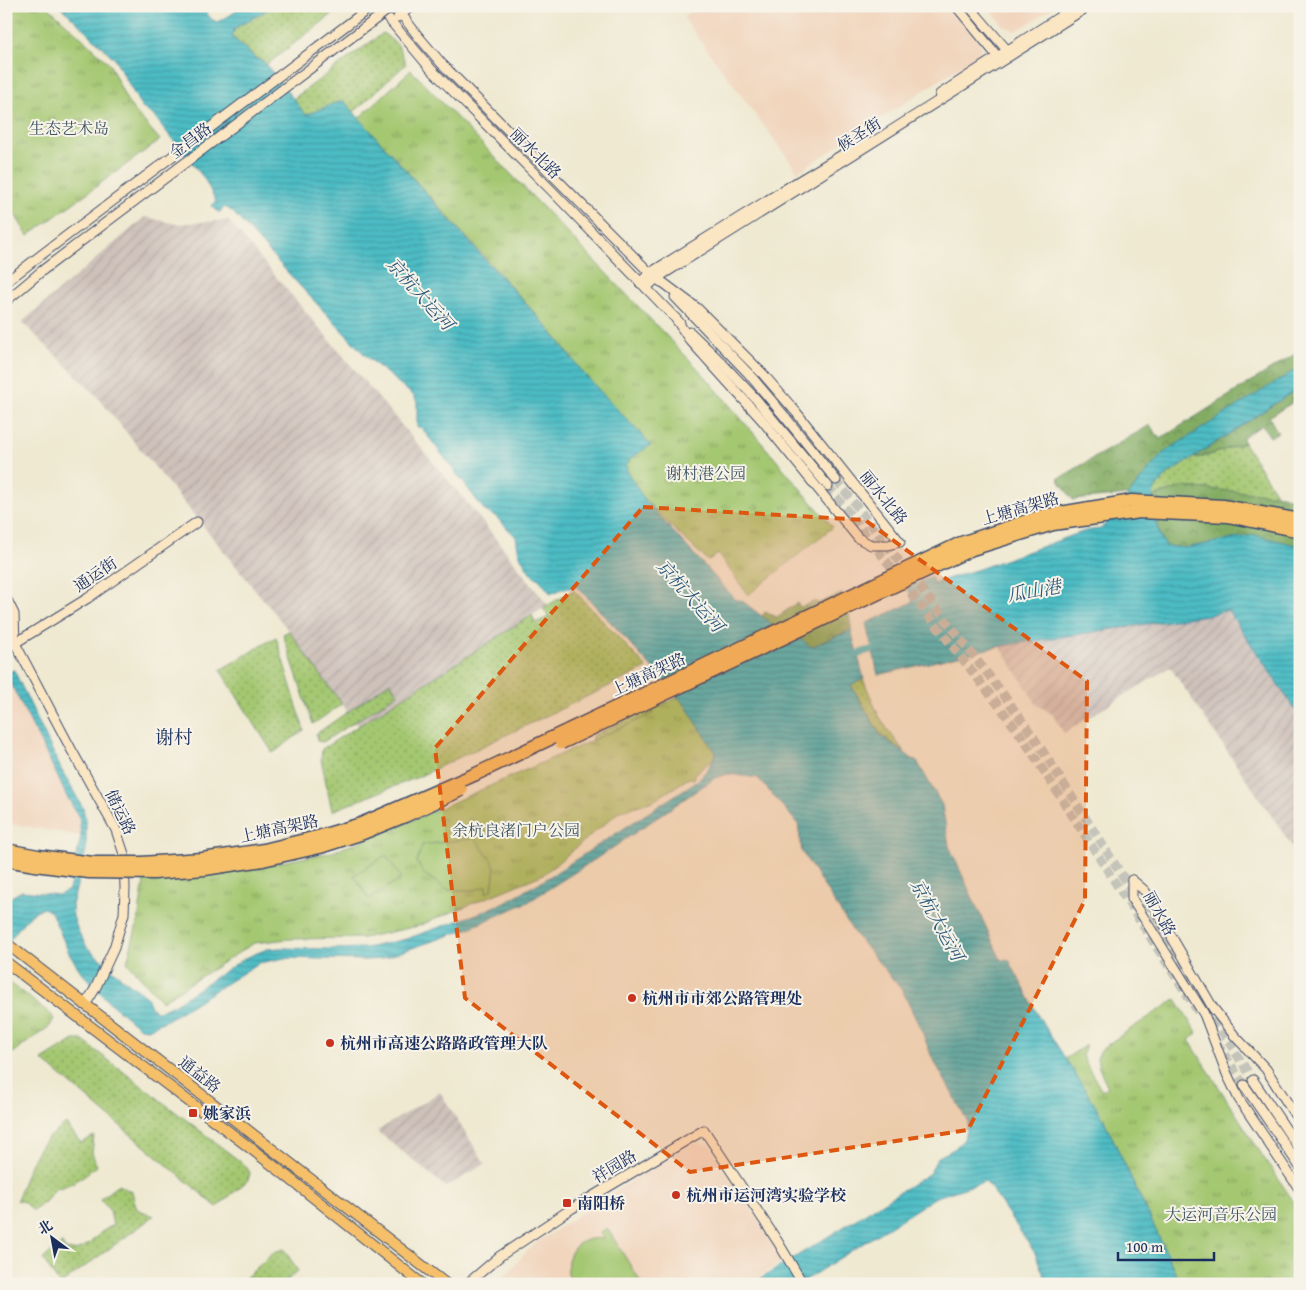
<svg xmlns="http://www.w3.org/2000/svg" width="1306" height="1290" font-family="'Gentium Book Plus','Noto Serif SC',serif">
<defs>
<pattern id="industrial-furrows" width="10" height="10" patternUnits="userSpaceOnUse" patternTransform="scale(1.25)"><rect width="10" height="10" fill="#cec1ba"/><path d="M-1 1l2-2M0 10L10 0M9 11l2-2" fill="none" stroke="#b0a6a2"/></pattern>
<pattern id="grass-dots" width="8" height="8" patternUnits="userSpaceOnUse" patternTransform="scale(1.25)"><rect width="8" height="8" fill="#a4c771"/><path d="M2 2h.1M6 6h.1" fill="none" stroke="#85a260" stroke-width="1.8" stroke-linecap="round"/></pattern>
<pattern id="forest-crowns" width="20" height="18" patternUnits="userSpaceOnUse" patternTransform="scale(1.25)"><rect width="20" height="18" fill="#83ac63"/><path d="M2 6a3 3 0 1 1 6 0M12 15a3 3 0 1 1 6 0" fill="none" stroke="#6a8c55"/></pattern>
<pattern id="park-tufts" width="24" height="20" patternUnits="userSpaceOnUse" patternTransform="scale(1.25)"><rect width="24" height="20" fill="#a4c771"/><path d="M3 7l-1-3M5 7V3M7 7l1-3M15 17l-1-3M17 17v-4M19 17l1-3" fill="none" stroke="#85a260"/></pattern>
<pattern id="water-rules" width="6" height="5" patternUnits="userSpaceOnUse" patternTransform="scale(1.25)"><rect width="6" height="5" fill="#4dbcc4"/><path d="M0 2.5h6" fill="none" stroke="#3f99a2"/></pattern>
</defs>
<rect width="100%" height="100%" fill="#f7f3e8"/>
<filter id="ink" filterUnits="userSpaceOnUse"><feTurbulence type="fractalNoise" baseFrequency=".02" numOctaves="2"/><feDisplacementMap in="SourceGraphic" scale="10" xChannelSelector="R" yChannelSelector="G"/><feConvolveMatrix kernelMatrix="1 2 1 2 8 2 1 2 1" color-interpolation-filters="sRGB"/></filter>
<filter id="wash" filterUnits="userSpaceOnUse"><feTurbulence type="fractalNoise" baseFrequency=".0096" numOctaves="4" result="noise"/><feDisplacementMap in="SourceGraphic" scale="20" xChannelSelector="R" yChannelSelector="G"/><feGaussianBlur stdDeviation="1.12" result="paint"/><feColorMatrix in="noise" values="0 0 0 0 0 0 0 0 0 0 0 0 0 0 0 0 0 1.4 0 .05"/><feComposite in="paint" operator="in"/></filter>
<g filter="url(#wash)">
<rect width="100%" height="100%" fill="#efe9d1"/>
<g fill="#f1d5bd">
<path d="M698 6H952L981 44 980 54 798 172 683 17Z"/>
<path d="M989 6H1056L1016 31 1002 25Z"/>
<path d="M6 674 76 812 81 836 6 823Z"/>
<path d="M691 1142 710 1145 785 1260 747 1284H497L534 1244Z"/>
</g>
<g fill="url(#industrial-furrows)">
<path d="M145 217 176 224 228 220 470 506 548 605 358 726 285 626 95 394 22 322Z"/>
<path d="M1228 610 1300 717V858L1170 667 1064 733 1052 714 1037 705 1000 646 1213 614Z"/>
<path d="M440 1092 485 1164 446 1187 377 1131Z"/>
</g>
<g fill="url(#grass-dots)" stroke="#607b68">
<path d="M274 6H343L266 65 264 62 255 58 232 36 235 28Z"/>
<path d="M383 33 398 45 406 64 354 112 343 100 306 115 293 99Z"/>
<path d="M1244 443 1277 495 1182 487 1153 497V494L1156 487 1168 474 1194 457H1203Z"/>
<path d="M574 590 647 668 418 777 332 811 321 759 322 749 532 615 535 623 549 617 543 608Z"/>
<path d="M289 631 342 704 313 724 283 634Z"/>
<path d="M276 637 304 730 273 753 220 670Z"/>
<path d="M863 679 878 714 886 727 905 753 881 735 851 685Z"/>
<path d="M390 682 398 694 323 742 317 741 316 734Z"/>
<path d="M650 709 656 714 591 741 592 736Z"/>
<path d="M74 1040H82L246 1166 250 1173 248 1180 217 1207 42 1060Z"/>
<path d="M66 1124 81 1143 94 1136 92 1153 97 1166 75 1182 54 1190 45 1202 33 1211 24 1202 17 1200C24 1180 30 1159 44 1142 50 1135 59 1130 66 1124Z"/>
<path d="M118 1185 132 1192 137 1209 154 1216 61 1284H59L43 1259 62 1243 65 1250 76 1251 89 1244 100 1233 113 1225 110 1211 100 1199Z"/>
<path d="M284 1249 298 1271 283 1284H239L274 1252Z"/>
</g>
<g fill="url(#forest-crowns)" stroke="#4f6e60">
<path d="M1300 351V368L1166 451 1156 461 1128 495 1073 500 1058 479 1150 425 1160 439Z"/>
<path d="M1300 387V398L1269 417 1278 433 1270 437 1262 425 1243 437 1244 443 1203 457H1194Z"/>
<path d="M1182 487 1282 495 1300 502V546L1254 535 1185 548 1166 546C1156 530 1155 516 1153 497Z"/>
<path d="M843 593 851 621V630L811 647 790 631 780 636 768 621 762 616 765 612 777 617 797 603 801 607 815 601 818 603Z"/>
</g>
<g fill="url(#park-tufts)" stroke="#607b68">
<path d="M6 6H47L109 63 128 103 160 140 28 236 12 210 6 205Z"/>
<path d="M411 70 704 375 833 527 748 595 718 554 708 561C684 537 634 498 626 466L631 457 650 445 584 374 550 330 359 118Z"/>
<path d="M684 695 728 743 712 760 696 773 694 779 689 778 653 801 620 811 544 874 418 926 363 938 288 939 254 943 162 1001 127 962 138 921 144 881 246 869 332 852 393 829 654 713 650 709Z"/>
<path d="M6 980 51 1014 54 1019 50 1026 6 1058Z"/>
<path d="M1176 999 1197 1033 1189 1040 1262 1155 1300 1211V1284H1181L1103 1118 1065 1059 1086 1045 1082 1055 1089 1069 1102 1091 1108 1087 1099 1068 1097 1058 1101 1050 1114 1040Z"/>
</g>
<g fill="#a4c771" stroke="#607b68">
<path d="M475 838 495 866 492 890 486 893 487 886 474 890H447L423 873 417 862 422 845Z"/>
<path d="M386 855 401 878 369 899 354 875Z"/>
<path d="M607 1228 642 1284H572C559 1259 576 1234 604 1239L600 1233Z"/>
</g>
<g fill="url(#water-rules)" stroke="#347691">
<path d="M60 6H202L211 19 217 22C225 18 235 14 240 6H274L235 28 232 37 255 58 264 62 306 115 343 100 488 263 550 330 584 374 651 445 631 458 626 466 628 473 646 502 736 600H741L768 621 780 636 790 631 811 647 851 630 864 679 851 685 880 735 918 763 942 805 949 846 1001 960H1009L1039 1017 1103 1118 1181 1284H1049L1045 1278 1035 1253 986 1181 936 1197 799 1284H752L930 1173 937 1158 954 1149 964 1139 968 1122 931 1055 923 1034 902 990 854 933 802 852 798 824 758 778 728 774 715 778 605 853 528 902 465 930 380 959 365 960 285 958 259 963 169 1019 148 1029 140 1028 111 1004 81 972 69 953 51 912 44 908C29 910 16 933 6 945V903L11 897 22 891 59 895 69 890 81 836 79 817 66 795 55 771 6 674V672L14 670 61 769 83 808 86 822V850L72 905 73 916 78 931 87 947 122 978 147 997 151 1007 156 1011 163 1010 175 1004 245 958 267 949 280 948 327 949 366 948 406 939 480 913 503 903 546 879 697 781 708 769 716 753 685 705 617 629 577 587 562 589 551 594 539 579 531 574 519 554 516 537 495 516 485 511 421 427H417V402L414 396 366 356 300 286 232 211 225 207 219 213 212 206 216 201 204 178 153 115 142 108 115 59Z"/>
<path d="M1300 367V387L1168 474 1156 487 1153 494 1156 523 1161 538 1166 546 1185 548 1254 535 1300 546V717L1228 610 1213 614 1000 646 878 675 867 623 913 602 908 588 931 577 934 583 979 569 1085 531 1101 529 1156 461 1166 451Z"/>
</g>
<g fill="none" stroke-linecap="round" stroke-linejoin="round">
<path stroke="#4dbcc4" stroke-width="7" d="M851 658 863 652 880 647"/>
</g>
</g>
<g filter="url(#ink)">
<g fill="none" stroke-linecap="round" stroke-linejoin="round">
<g stroke="#c5c4ba" stroke-width="9" stroke-dasharray="9 4.5" stroke-linecap="butt">
<path d="M836 480 1001 691 1039 745 1134 894"/>
<path d="M828 486 999 706 1022 737 1200 1015"/>
<path d="M1141 905 1253 1080"/>
<path d="M1217 1043 1244 1085"/>
</g>
<defs>
<g id="secondary">
<path d="M378 6 431 69 553 192 680 323"/>
<path d="M395 6 418 36 442 64 650 273 661 282"/>
<path d="M956 6 998 57"/>
<path d="M969 6 1007 50V54"/>
<path d="M398 17 412 6"/>
<path d="M940 94 1076 6"/>
<path d="M657 278 697 308 763 374 796 412 900 542 888 545H871L858 538 762 420 689 339 676 319"/>
<path d="M6 282 49 249 372 6"/>
<path d="M640 283 650 273 792 185 865 141"/>
<path d="M646 288 657 278 1089 6"/>
<path d="M675 297 749 374 786 418 836 480"/>
<path d="M690 332 720 361 756 399 828 486"/>
<path d="M6 598 14 614 15 642"/>
<path d="M6 632 15 643 71 749 116 830 124 854 125 888 124 914 114 948 95 989 85 1005"/>
<path d="M6 647 15 643 88 598 197 522"/>
<path d="M1132 880V899L1204 1014 1227 1074 1239 1099 1300 1190"/>
<path d="M1132 880 1145 891 1213 1008 1234 1035 1266 1069 1300 1123"/>
<path d="M1253 1080 1300 1150"/>
<path d="M1244 1085 1300 1167"/>
<path d="M467 1284 500 1256 571 1209 704 1130 778 1242 803 1284"/>
</g>
<g id="primary">
<path d="M6 943 446 1284"/>
<path d="M6 962 279 1170 422 1284"/>
</g>
</defs>
<use href="#secondary" stroke="#3b4b6f" stroke-width="11"/>
<use href="#primary" stroke="#3b4b6f" stroke-width="12"/>
<use href="#secondary" stroke="#fbe6c4" stroke-width="9"/>
<use href="#primary" stroke="#f6c06b" stroke-width="10"/>
<defs>
<path id="secondary-bridge" d="M6 301 43 270 393 6"/>
<g id="highway-bridge">
<path d="M561 743 972 549 1053 524 1140 512 1228 516 1300 531"/>
<path d="M6 850 38 856 93 863H141L202 859 264 850 321 836 361 824 476 774 961 543 1042 516 1132 501 1223 506 1300 520"/>
<path d="M6 860 35 865 89 872 154 873 205 869 263 860 320 847 363 833 405 816 461 790"/>
</g>
</defs>
<use href="#secondary-bridge" stroke="#3b4b6f" stroke-width="11" stroke-linecap="butt"/>
<use href="#highway-bridge" stroke="#3b4b6f" stroke-width="15" stroke-linecap="butt"/>
<use href="#secondary-bridge" stroke="#fbe6c4" stroke-width="9"/>
<use href="#highway-bridge" stroke="#f6c06b" stroke-width="12"/>
</g>
</g>
<path fill="#de5710" fill-opacity="0.2" stroke="#de5710" stroke-width="4" stroke-dasharray="10 6" stroke-linejoin="round" d="M643 507 865 520 1087 681 1085 900 968 1130 690 1172 465 998 435 748Z"/>
<g fill="#c8321e" stroke="#f7f3e8" stroke-width="2">
<circle cx="632" cy="998" r="5"/>
<circle cx="330" cy="1043" r="5"/>
<rect x="188" y="1108" width="10" height="10" rx="2.5"/>
<circle cx="676" cy="1195" r="5"/>
<rect x="562" y="1198" width="10" height="10" rx="2.5"/>
</g>
<g text-anchor="middle" stroke-width="4" stroke-linejoin="round" paint-order="stroke">
<g font-size="16" fill="#3d5563" stroke="#f7f3e8">
<text x="69" y="134">生态艺术岛</text>
<text x="706" y="479">谢村港公园</text>
<text x="516" y="836">余杭良渚门户公园</text>
<text x="1221" y="1220">大运河音乐公园</text>
</g>
<g font-size="16" fill="#1b2f5e" stroke="#f7f3e8">
<text transform="translate(859 134) rotate(-32)" y="6">候圣街</text>
<text transform="translate(190 140) rotate(-37)" y="6">金昌路</text>
<text transform="translate(536 153) rotate(45)" y="6">丽水北路</text>
<text transform="translate(884 497) rotate(51)" y="6">丽水北路</text>
<text transform="translate(1020 508) rotate(-16)" y="6">上塘高架路</text>
<text transform="translate(95 574) rotate(-34)" y="6">通运街</text>
<text transform="translate(648 674) rotate(-25)" y="6">上塘高架路</text>
<text transform="translate(121 812) rotate(64)" y="6">储运路</text>
<text transform="translate(279 828) rotate(-12)" y="6">上塘高架路</text>
<text transform="translate(1160 913) rotate(61)" y="6">丽水路</text>
<text transform="translate(200 1074) rotate(38)" y="6">通益路</text>
<text transform="translate(614 1166) rotate(-31)" y="6">祥园路</text>
</g>
<g font-size="16" font-weight="bold" fill="#1b2f5e" stroke="#f7f3e8" text-anchor="start">
<text x="642" y="1004">杭州市市郊公路管理处</text>
<text x="340" y="1049">杭州市高速公路路政管理大队</text>
<text x="203" y="1119">姚家浜</text>
<text x="686" y="1201">杭州市运河湾实验学校</text>
<text x="577" y="1209">南阳桥</text>
</g>
<g font-size="18" font-style="italic" fill="#2a597d" stroke="#f7f3e8">
<text transform="translate(420 294) rotate(48)" y="6">京杭大运河</text>
<text transform="translate(1034 591) rotate(-10)" y="6">瓜山港</text>
<text transform="translate(690 596) rotate(48)" y="6">京杭大运河</text>
<text transform="translate(937 920) rotate(61)" y="6">京杭大运河</text>
</g>
<g font-size="19" fill="#1b2f5e" stroke="#f7f3e8">
<text x="174" y="744">谢村</text>
</g>
</g>
<rect width="1306" height="1290" fill="none" stroke="#f7f3e8" stroke-width="25"/>
<g transform="translate(52 1238) rotate(328)" stroke="#f7f3e8" stroke-width="4" paint-order="stroke">
<path d="M0-4L9 19L0 12L-9 19Z" fill="#1b2f5e"/>
<text y="-8" font-size="14" font-weight="bold" text-anchor="middle" fill="#1b2f5e">北</text>
</g>
<path d="M1118 1252v8h96v-8" fill="none" stroke="#1b2f5e" stroke-width="2.5"/>
<text x="1126" y="1252" font-size="15" fill="#1b2f5e" stroke="#f7f3e8" stroke-width="4" paint-order="stroke">100 m</text>
</svg>
